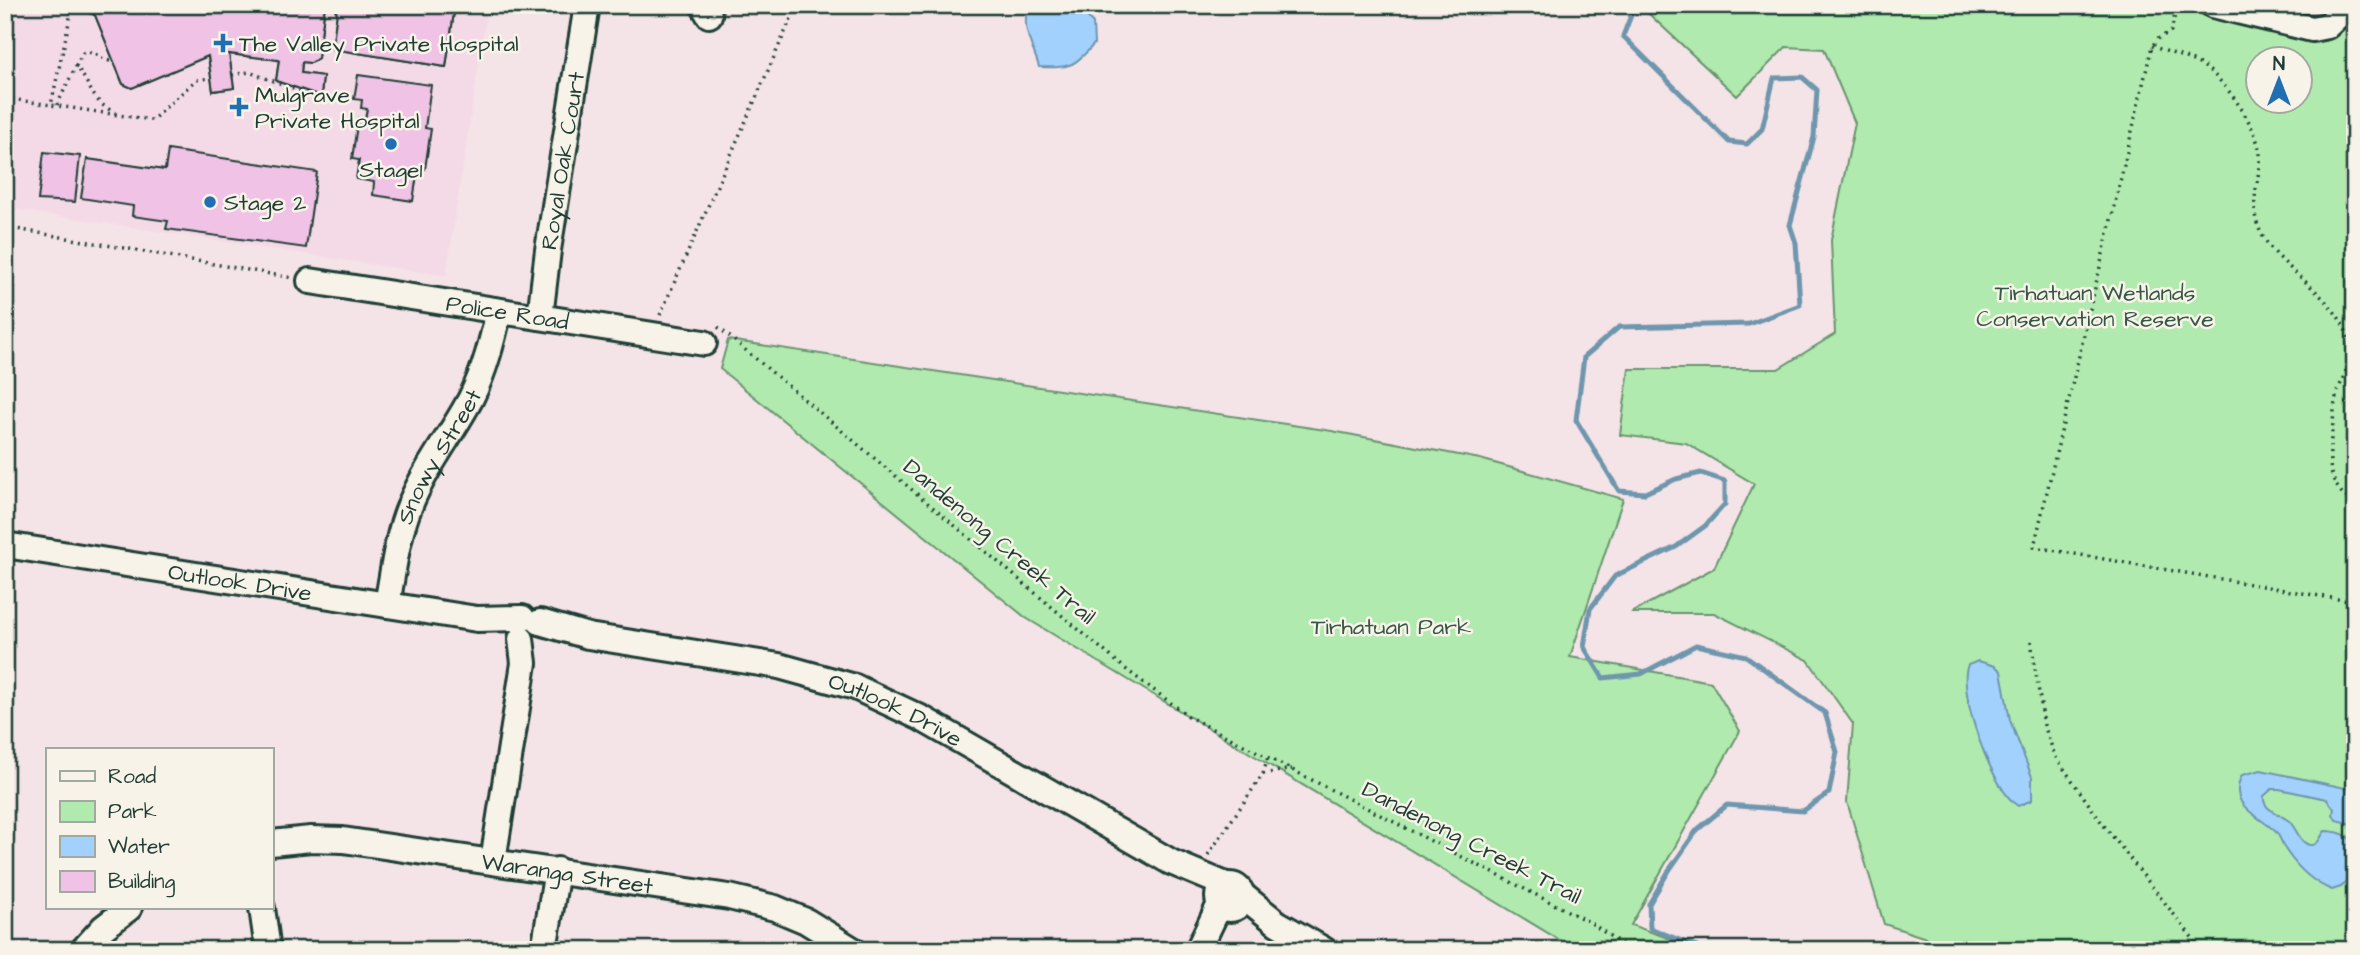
<svg xmlns="http://www.w3.org/2000/svg" width="2360" height="955" font-family="'Architects Daughter',sans-serif">
<rect width="100%" height="100%" fill="#f5e4e7"/>
<filter id="ink" filterUnits="userSpaceOnUse"><feTurbulence type="fractalNoise" baseFrequency=".0143" numOctaves="2"/><feDisplacementMap in="SourceGraphic" scale="14" xChannelSelector="R" yChannelSelector="G"/><feConvolveMatrix kernelMatrix="1 2 1 2 8 2 1 2 1" color-interpolation-filters="sRGB"/></filter>
<g filter="url(#ink)">
<path fill="#f4dae6" d="M5 5H488L446 276 5 208Z"/>
<g fill="#b1eaae" stroke="#689471" stroke-width="2" fill-rule="evenodd">
<path d="M1662 5H2213L2304 28 2355 5V950H1962L1884 924 1847 802 1853 724 1808 660 1714 613H1631L1714 568 1754 484 1686 443 1620 435 1629 369H1778L1835 334 1831 240 1855 123 1824 49 1786 47 1737 96 1649 14ZM2258 60H2300V102H2258Z"/>
<path d="M728 340 1332 431 1480 459 1623 499 1570 657 1711 682 1740 731 1631 925 1702 950H1576L1026 618 720 369Z"/>
</g>
<g fill="#a3d1fe" stroke="#6e96ad" stroke-width="2">
<path d="M1028 5H1082L1083 12 1093 23 1094 44C1074 67 1070 68 1039 67 1032 43 1021 31 1028 5Z"/>
<path d="M1978 661 1995 666 2001 671 2010 720 2032 777V800L2018 806C1993 792 1956 690 1968 665Z"/>
<path d="M2261 770 2355 790V825L2336 820 2333 814 2334 809 2327 799 2279 789H2272L2264 796C2262 810 2279 813 2289 821 2296 827 2300 844 2310 845 2319 846 2320 836 2325 831 2359 832 2355 848 2355 874L2341 887 2332 890C2314 883 2298 868 2287 852 2283 846 2281 839 2277 833 2261 816 2226 807 2242 775Z"/>
</g>
<g fill="none" stroke-linecap="round" stroke-linejoin="round">
<path stroke="#6e96ad" stroke-width="5" d="M1635 5 1623 36 1729 142 1747 144 1762 129 1774 78 1802 77 1817 90 1814 137 1790 225 1796 243 1800 305 1749 324 1619 327 1584 357 1576 420 1619 491 1645 493 1676 479 1701 473 1725 481V504L1705 526 1676 547 1615 576 1590 609 1584 647 1603 678 1641 674 1696 645 1746 656 1825 713 1837 752 1829 793 1803 811 1727 805 1697 830 1670 869 1649 904 1650 928 1704 950"/>
</g>
<g fill="#f0c2e5" stroke="#1f3d34" stroke-width="2">
<path d="M70 5H325L318 58 311 63 302 62 301 73 323 76 321 96 276 81 279 60 229 54 234 88 213 91 208 56 132 88 123 84 95 15Z"/>
<path d="M70 5H325L318 58 311 63 302 62 301 73 323 76 321 96 276 81 279 60 229 54 234 88 213 91 208 56 132 88 123 84 95 15Z"/>
<path d="M455 5 446 67 332 49 337 13 333 5Z"/>
<path d="M455 5 446 67 332 49 337 13 333 5Z"/>
<path d="M358 75 431 85 425 128 431 129 425 169 418 168 413 201 373 195 374 182 356 179 359 160 352 159 358 118 365 119 367 109 361 108 362 100 354 99Z"/>
<path d="M5 150 12 151 8 188 5 187Z"/>
<path d="M168 150 317 172 306 248 166 229 168 221 132 216 133 206 81 198 87 159 165 170Z"/>
<path d="M44 152 80 156 75 202 38 200Z"/>
</g>
<g fill="none" stroke-linecap="round" stroke-linejoin="round">
<defs>
<g id="minor">
<path d="M703 5 709 15"/>
<path d="M2213 5 2312 29 2327 26 2349 5"/>
<path id="s1" d="M310 281 704 343"/>
<path id="s2" d="M540 317 548 250 587 5"/>
<path id="s3" d="M5 545 477 619 522 618"/>
<path id="s4" d="M387 605C393 572 397 536 410 505 426 466 452 434 471 398 485 370 492 341 499 311"/>
<path id="s5" d="M540 622 588 636 779 666 855 687 921 718 1171 862 1226 885"/>
<path id="s6" d="M271 843 311 839 343 840 729 897 775 908 806 921 853 950"/>
<path d="M493 861 524 663 521 639"/>
<circle cx="1230" cy="897" r="12"/>
<path d="M1241 894 1277 923 1324 950"/>
<path d="M262 908 268 950"/>
<path d="M83 950 103 928 129 908"/>
<path d="M544 950 557 870"/>
<path d="M1198 950 1220 904"/>
</g>
</defs>
<use href="#minor" stroke="#1f3d34" stroke-width="30"/>
<g stroke="#1f3d34" stroke-width="3.5" stroke-dasharray="2 5" stroke-linecap="butt">
<path d="M49 5 71 13 51 105 152 120 196 80 211 78"/>
<path d="M759 5 795 12"/>
<path d="M2176 10 2171 31 2158 39 2152 46 2034 547 2355 602"/>
<path d="M2152 46C2169 53 2191 58 2206 68 2228 84 2263 134 2260 162 2256 197 2246 217 2271 248 2294 277 2340 302 2349 341 2353 360 2344 374 2338 391 2334 401 2334 413 2333 423 2329 454 2323 485 2355 503"/>
<path d="M110 61C99 59 96 50 83 53L76 66C94 89 90 103 121 115"/>
<path d="M232 75 249 72 326 100"/>
<path d="M5 98 51 105"/>
<path d="M57 105 76 66"/>
<path d="M5 227 293 278"/>
<path d="M660 315 797 5"/>
<path d="M718 327 1128 671 1191 718 1591 923 1630 950"/>
<path d="M2031 641 2044 725 2055 756 2102 823 2202 950"/>
<path d="M1263 774 1292 769"/>
<path d="M1208 855 1263 774 1268 757"/>
</g>
<use href="#minor" stroke="#f7f3e8" stroke-width="24"/>
</g>
</g>
<g fill="#1f6fb2" stroke="#f7f3e8" stroke-width="2.5">
<path d="M219.5 32.5h7v7h7v7h-7v7h-7v-7h-7v-7h7z"/>
<path d="M235.5 96.5h7v7h7v7h-7v7h-7v-7h-7v-7h7z"/>
<circle cx="391" cy="144" r="7"/>
<circle cx="210" cy="202" r="7"/>
</g>
<g text-anchor="middle" stroke-width="5" stroke-linejoin="round" paint-order="stroke">
<g font-size="23" fill="#1f3d34" stroke="#f7f3e8" text-anchor="start">
<text x="239" y="51">The Valley Private Hospital</text>
<text x="255" y="102">Mulgrave<tspan x="255" dy="26">Private Hospital</tspan></text>
<text x="391" y="177" text-anchor="middle">Stage1</text>
<text x="224" y="210">Stage 2</text>
</g>
<g font-size="23" fill="#1f3d34" stroke="#f7f3e8">
<text dy="8" stroke="none"><textPath href="#s2" startOffset="158">Royal Oak Court</textPath></text>
<text dy="8" stroke="none"><textPath href="#s1" startOffset="200">Police Road</textPath></text>
<text dy="8" stroke="none"><textPath href="#s4" startOffset="159">Snowy Street</textPath></text>
<text transform="translate(1000 541) rotate(40)" y="8">Dandenong Creek Trail</text>
<text dy="8" stroke="none"><textPath href="#s3" startOffset="238">Outlook Drive</textPath></text>
<text dy="8" stroke="none"><textPath href="#s5" startOffset="368">Outlook Drive</textPath></text>
<text transform="translate(1472 842) rotate(27)" y="8">Dandenong Creek Trail</text>
<text dy="8" stroke="none"><textPath href="#s6" startOffset="299">Waranga Street</textPath></text>
</g>
<g font-size="23" fill="#355746" stroke="#f7f3e8">
<text x="2095" y="300">Tirhatuan Wetlands<tspan x="2095" dy="26">Conservation Reserve</tspan></text>
<text x="1391" y="634">Tirhatuan Park</text>
</g>
</g>
<rect width="2360" height="955" fill="none" stroke="#f7f3e8" stroke-width="28"/>
<rect x="14" y="14" width="2332" height="927" fill="none" stroke="#1f3d34" stroke-width="2.5" filter="url(#ink)"/>
<rect x="46" y="748" width="228" height="161" fill="#f7f3e8" stroke="#a1aaa0" stroke-width="2"/>
<rect x="60" y="771" width="35" height="10" fill="#f7f3e8" stroke="#a1aaa0" stroke-width="2"/>
<text x="108" y="783" font-size="21" fill="#1f3d34">Road</text>
<rect x="60" y="801" width="35" height="21" fill="#b1eaae" stroke="#a1aaa0" stroke-width="2"/>
<text x="108" y="818" font-size="21" fill="#1f3d34">Park</text>
<rect x="60" y="836" width="35" height="21" fill="#a3d1fe" stroke="#a1aaa0" stroke-width="2"/>
<text x="108" y="853" font-size="21" fill="#1f3d34">Water</text>
<rect x="60" y="871" width="35" height="21" fill="#f0c2e5" stroke="#a1aaa0" stroke-width="2"/>
<text x="108" y="888" font-size="21" fill="#1f3d34">Building</text>
<g transform="translate(2279 80)"><circle r="33" fill="#f7f3e8" stroke="#a1aaa0" stroke-width="2"/>
<path d="M0-5L12 26L0 18L-12 26Z" fill="#1f6fb2"/>
<text y="-10" font-size="19" font-weight="bold" text-anchor="middle" fill="#1f3d34">N</text>
</g>
</svg>
